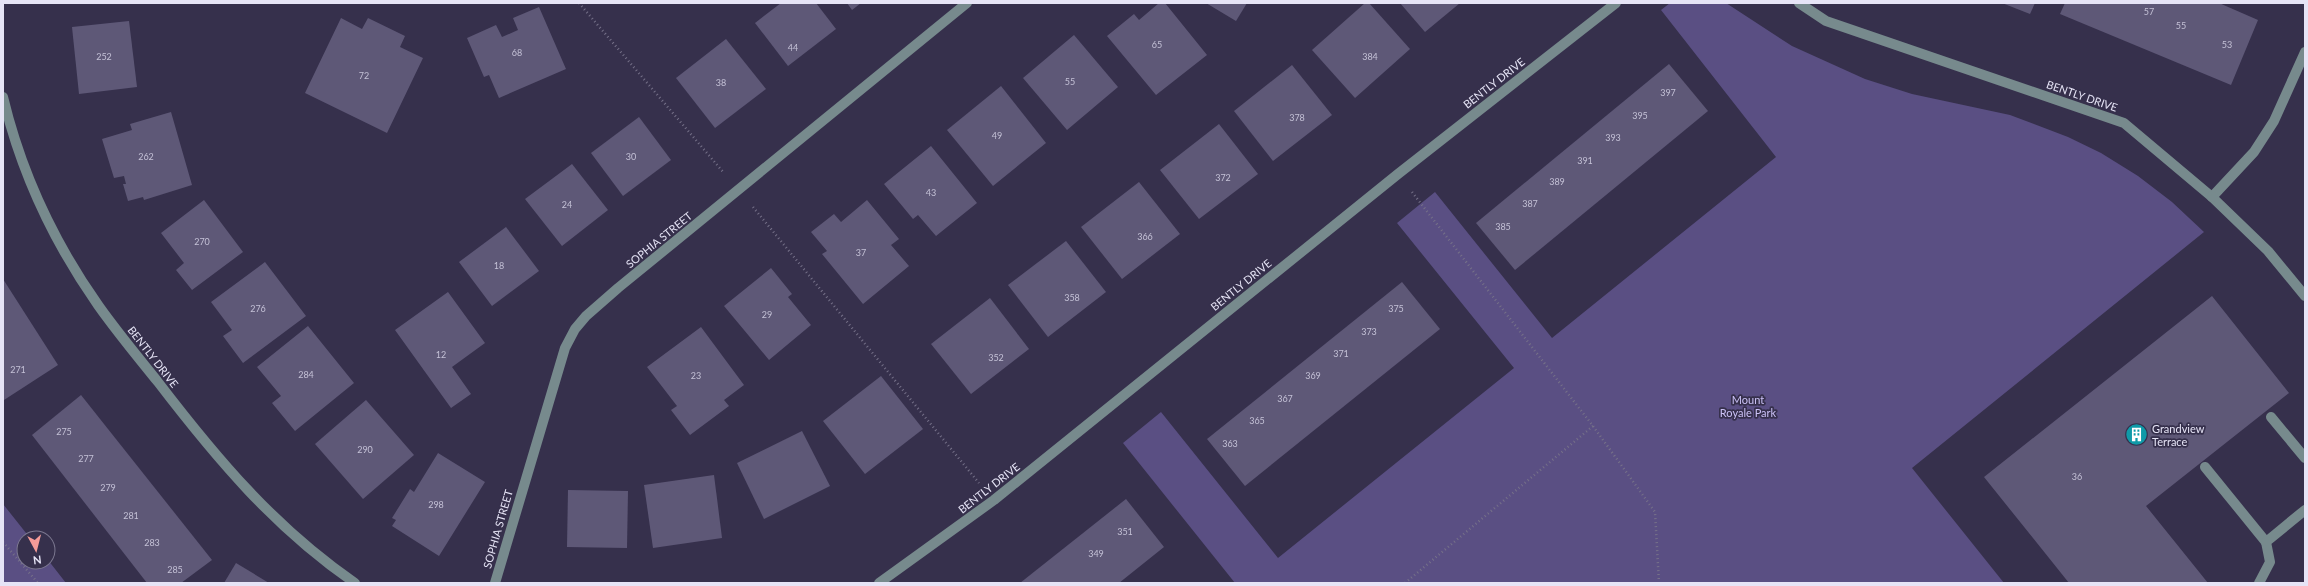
<svg xmlns="http://www.w3.org/2000/svg" width="2308" height="586" font-family="Lato,sans-serif">
<rect width="100%" height="100%" fill="#36304c"/>
<g fill="#5a4f83">
<path d="M1670 3H1726L1792 46 1865 79 1912 94 2010 115 2068 137 2101 153 2138 176 2172 202 2204 232 1912 468 2004 583H1235L1123 443 1161 412 1278 558 1514 368 1397 223 1435 192 1552 338 1776 157 1661 10Z"/>
<path d="M3 504 30 538H24V562H48V560L66 583H3Z"/>
</g>
<g fill="#5e5877">
<path d="M781 3H816L836 29 788 66 755 23Z"/>
<path d="M847 3H861L852 10Z"/>
<path d="M1159 3H1165L1207 55 1156 95 1107 36 1134 14 1139 20Z"/>
<path d="M1206 3H1247L1236 21Z"/>
<path d="M1365 3H1369L1410 49 1355 98 1312 50Z"/>
<path d="M1400 3H1460L1425 32Z"/>
<path d="M2002 3H2035L2030 14Z"/>
<path d="M2065 3H2219L2258 20 2231 85 2060 14Z"/>
<path d="M539 7 566 69 499 98 489 75 484 77 467 38 496 25 502 37 518 30 513 18Z"/>
<path d="M341 18 362 29 368 18 405 36 400 47 423 58 387 133 305 93Z"/>
<path d="M129 21 137 87 79 94 72 27Z"/>
<path d="M1074 35 1118 87 1067 130 1023 78Z"/>
<path d="M726 39 766 89 715 128 676 78Z"/>
<path d="M1669 64 1708 111 1515 270 1476 223Z"/>
<path d="M1292 65 1332 115 1273 161 1234 111Z"/>
<path d="M1001 86 1046 143 993 186 947 130Z"/>
<path d="M171 112 192 185 144 200 143 197 128 201 123 184H126L124 176 114 178 102 139 132 130 130 124Z"/>
<path d="M639 117 671 160 623 196 591 153Z"/>
<path d="M1219 124 1258 174 1199 219 1160 170Z"/>
<path d="M931 146 977 203 936 236 918 215 913 219 884 184Z"/>
<path d="M572 164 608 210 562 246 525 199Z"/>
<path d="M1139 182 1180 234 1122 279 1081 227Z"/>
<path d="M204 200 243 252 192 290 176 270 184 263 161 233Z"/>
<path d="M867 200 899 239 891 245 909 266 863 304 822 254 827 251 811 232 834 214 841 222Z"/>
<path d="M506 227 539 271 492 306 459 262Z"/>
<path d="M1066 241 1106 292 1048 337 1008 285Z"/>
<path d="M265 262 306 316 243 363 223 336 232 330 211 302Z"/>
<path d="M771 268 792 294 788 297 811 325 769 360 724 306Z"/>
<path d="M3 279 58 365 4 400 3 398Z"/>
<path d="M1402 282 1440 329 1245 486 1207 439Z"/>
<path d="M448 292 485 343 452 367 471 394 451 408 395 330Z"/>
<path d="M2212 296 2289 393 2146 506 2208 583H2069L1984 477Z"/>
<path d="M990 298 1029 349 971 394 931 344Z"/>
<path d="M308 326 354 383 295 431 272 403 281 396 257 367Z"/>
<path d="M701 327 744 385 724 400 729 406 690 435 671 410 677 406 647 367Z"/>
<path d="M881 376 923 429 865 474 823 421Z"/>
<path d="M81 395 212 560 181 583H147L32 435Z"/>
<path d="M366 400 414 455 363 499 315 444Z"/>
<path d="M802 431 830 486 764 519 737 463Z"/>
<path d="M438 453 485 482 439 556 392 526 396 520 392 518 410 489 414 492Z"/>
<path d="M714 475 722 538 653 548 644 485Z"/>
<path d="M568 490 628 491 627 548 567 547Z"/>
<path d="M1126 499 1164 547 1119 583H1020Z"/>
<path d="M236 563 269 583H224Z"/>
</g>
<g fill="none" stroke-linecap="round" stroke-linejoin="round">
<g stroke="#767189" stroke-width="2.5" stroke-dasharray="1 3" stroke-linecap="butt">
<path d="M579 3 724 173"/>
<path d="M1412 192 1593 426 1655 512 1659 583"/>
<path d="M753 207 979 483"/>
<path d="M3 542 38 583"/>
<path d="M1405 583 1593 426"/>
</g>
<g stroke="#778a8d" stroke-width="10">
<path d="M1799 3 1826 21 2124 123 2212 197 2268 251 2305 296"/>
<path d="M3 97C21 172 53 241 98 305 117 332 138 357 158 382 217 459 275 528 355 583"/>
<path d="M2212 197 2254 152 2274 121 2305 52"/>
<path d="M2271 417 2305 458"/>
<path d="M2205 467 2266 542"/>
<path d="M495 583 565 348 575 329 586 316 618 288 967 3"/>
<path d="M879 583 994 500 1398 174 1616 3"/>
<path d="M2259 583 2270 562 2266 542 2305 510"/>
</g>
</g>
<defs>
<symbol id="building-disc" viewBox="-11 -11 22 22"><circle r="9.5" fill="#0f9aa8" stroke="#36304c"/><path d="M-4-6H4V6H1V3H-1V6H-4ZM-2.5-4.3h1.7v1.8h-1.7ZM.8-4.3h1.7v1.8H.8ZM-2.5-1h1.7V.8h-1.7ZM.8-1h1.7V.8H.8Z" fill="#fff"/></symbol>
</defs>
<g fill-rule="evenodd">
<use href="#building-disc" x="2124" y="422" width="25" height="25"/>
</g>
<g text-anchor="middle" stroke-width="3.5" stroke-linejoin="round" paint-order="stroke">
<g font-size="9" fill="#c4c1d6">
<text x="2149" y="15">57</text>
<text x="2181" y="29">55</text>
<text x="1157" y="48">65</text>
<text x="2227" y="48">53</text>
<text x="793" y="51">44</text>
<text x="517" y="56">68</text>
<text x="104" y="60">252</text>
<text x="1370" y="60">384</text>
<text x="364" y="79">72</text>
<text x="1070" y="85">55</text>
<text x="721" y="86">38</text>
<text x="1668" y="96">397</text>
<text x="1640" y="119">395</text>
<text x="1297" y="121">378</text>
<text x="997" y="139">49</text>
<text x="1613" y="141">393</text>
<text x="146" y="160">262</text>
<text x="631" y="160">30</text>
<text x="1585" y="164">391</text>
<text x="1223" y="181">372</text>
<text x="1557" y="185">389</text>
<text x="931" y="196">43</text>
<text x="1530" y="207">387</text>
<text x="567" y="208">24</text>
<text x="1503" y="230">385</text>
<text x="1145" y="240">366</text>
<text x="202" y="245">270</text>
<text x="861" y="256">37</text>
<text x="499" y="269">18</text>
<text x="1072" y="301">358</text>
<text x="258" y="312">276</text>
<text x="1396" y="312">375</text>
<text x="767" y="318">29</text>
<text x="1369" y="335">373</text>
<text x="1341" y="357">371</text>
<text x="441" y="358">12</text>
<text x="996" y="361">352</text>
<text x="18" y="373">271</text>
<text x="306" y="378">284</text>
<text x="696" y="379">23</text>
<text x="1313" y="379">369</text>
<text x="1285" y="402">367</text>
<text x="1257" y="424">365</text>
<text x="64" y="435">275</text>
<text x="1230" y="447">363</text>
<text x="365" y="453">290</text>
<text x="86" y="462">277</text>
<text x="2077" y="480">36</text>
<text x="108" y="491">279</text>
<text x="436" y="508">298</text>
<text x="131" y="519">281</text>
<text x="1125" y="535">351</text>
<text x="152" y="546">283</text>
<text x="1096" y="557">349</text>
<text x="175" y="573">285</text>
</g>
<g font-size="11" fill="#e6e4f6" stroke="#36304c">
<text transform="translate(1494 83) rotate(-38)" y="4">BENTLY DRIVE</text>
<text transform="translate(2082 96) rotate(19)" y="4">BENTLY DRIVE</text>
<text transform="translate(659 240) rotate(-39)" y="4">SOPHIA STREET</text>
<text transform="translate(1241 285) rotate(-39)" y="4">BENTLY DRIVE</text>
<text transform="translate(153 357) rotate(52)" y="4">BENTLY DRIVE</text>
<text transform="translate(989 488) rotate(-38)" y="4">BENTLY DRIVE</text>
<text transform="translate(498 529) rotate(-74)" y="4">SOPHIA STREET</text>
</g>
<g font-size="11" fill="#cbc1f6" stroke="#36304c">
<text x="1748" y="404">Mount<tspan x="1748" dy="13">Royale Park</tspan></text>
</g>
<g font-size="11" fill="#e6e4f6" stroke="#36304c" text-anchor="start">
<text x="2152" y="433">Grandview<tspan x="2152" dy="13">Terrace</tspan></text>
</g>
</g>
<rect width="2308" height="586" fill="none" stroke="#e6e4f6" stroke-width="8"/>
<g transform="translate(36 550) rotate(173)"><circle r="19" fill="#36304c" stroke="#7c7890"/>
<path d="M0-3L7 15L0 10L-7 15Z" fill="#f59b98"/>
<text y="-6" font-size="11" font-weight="bold" text-anchor="middle" fill="#e6e4f6">N</text>
</g>
</svg>
